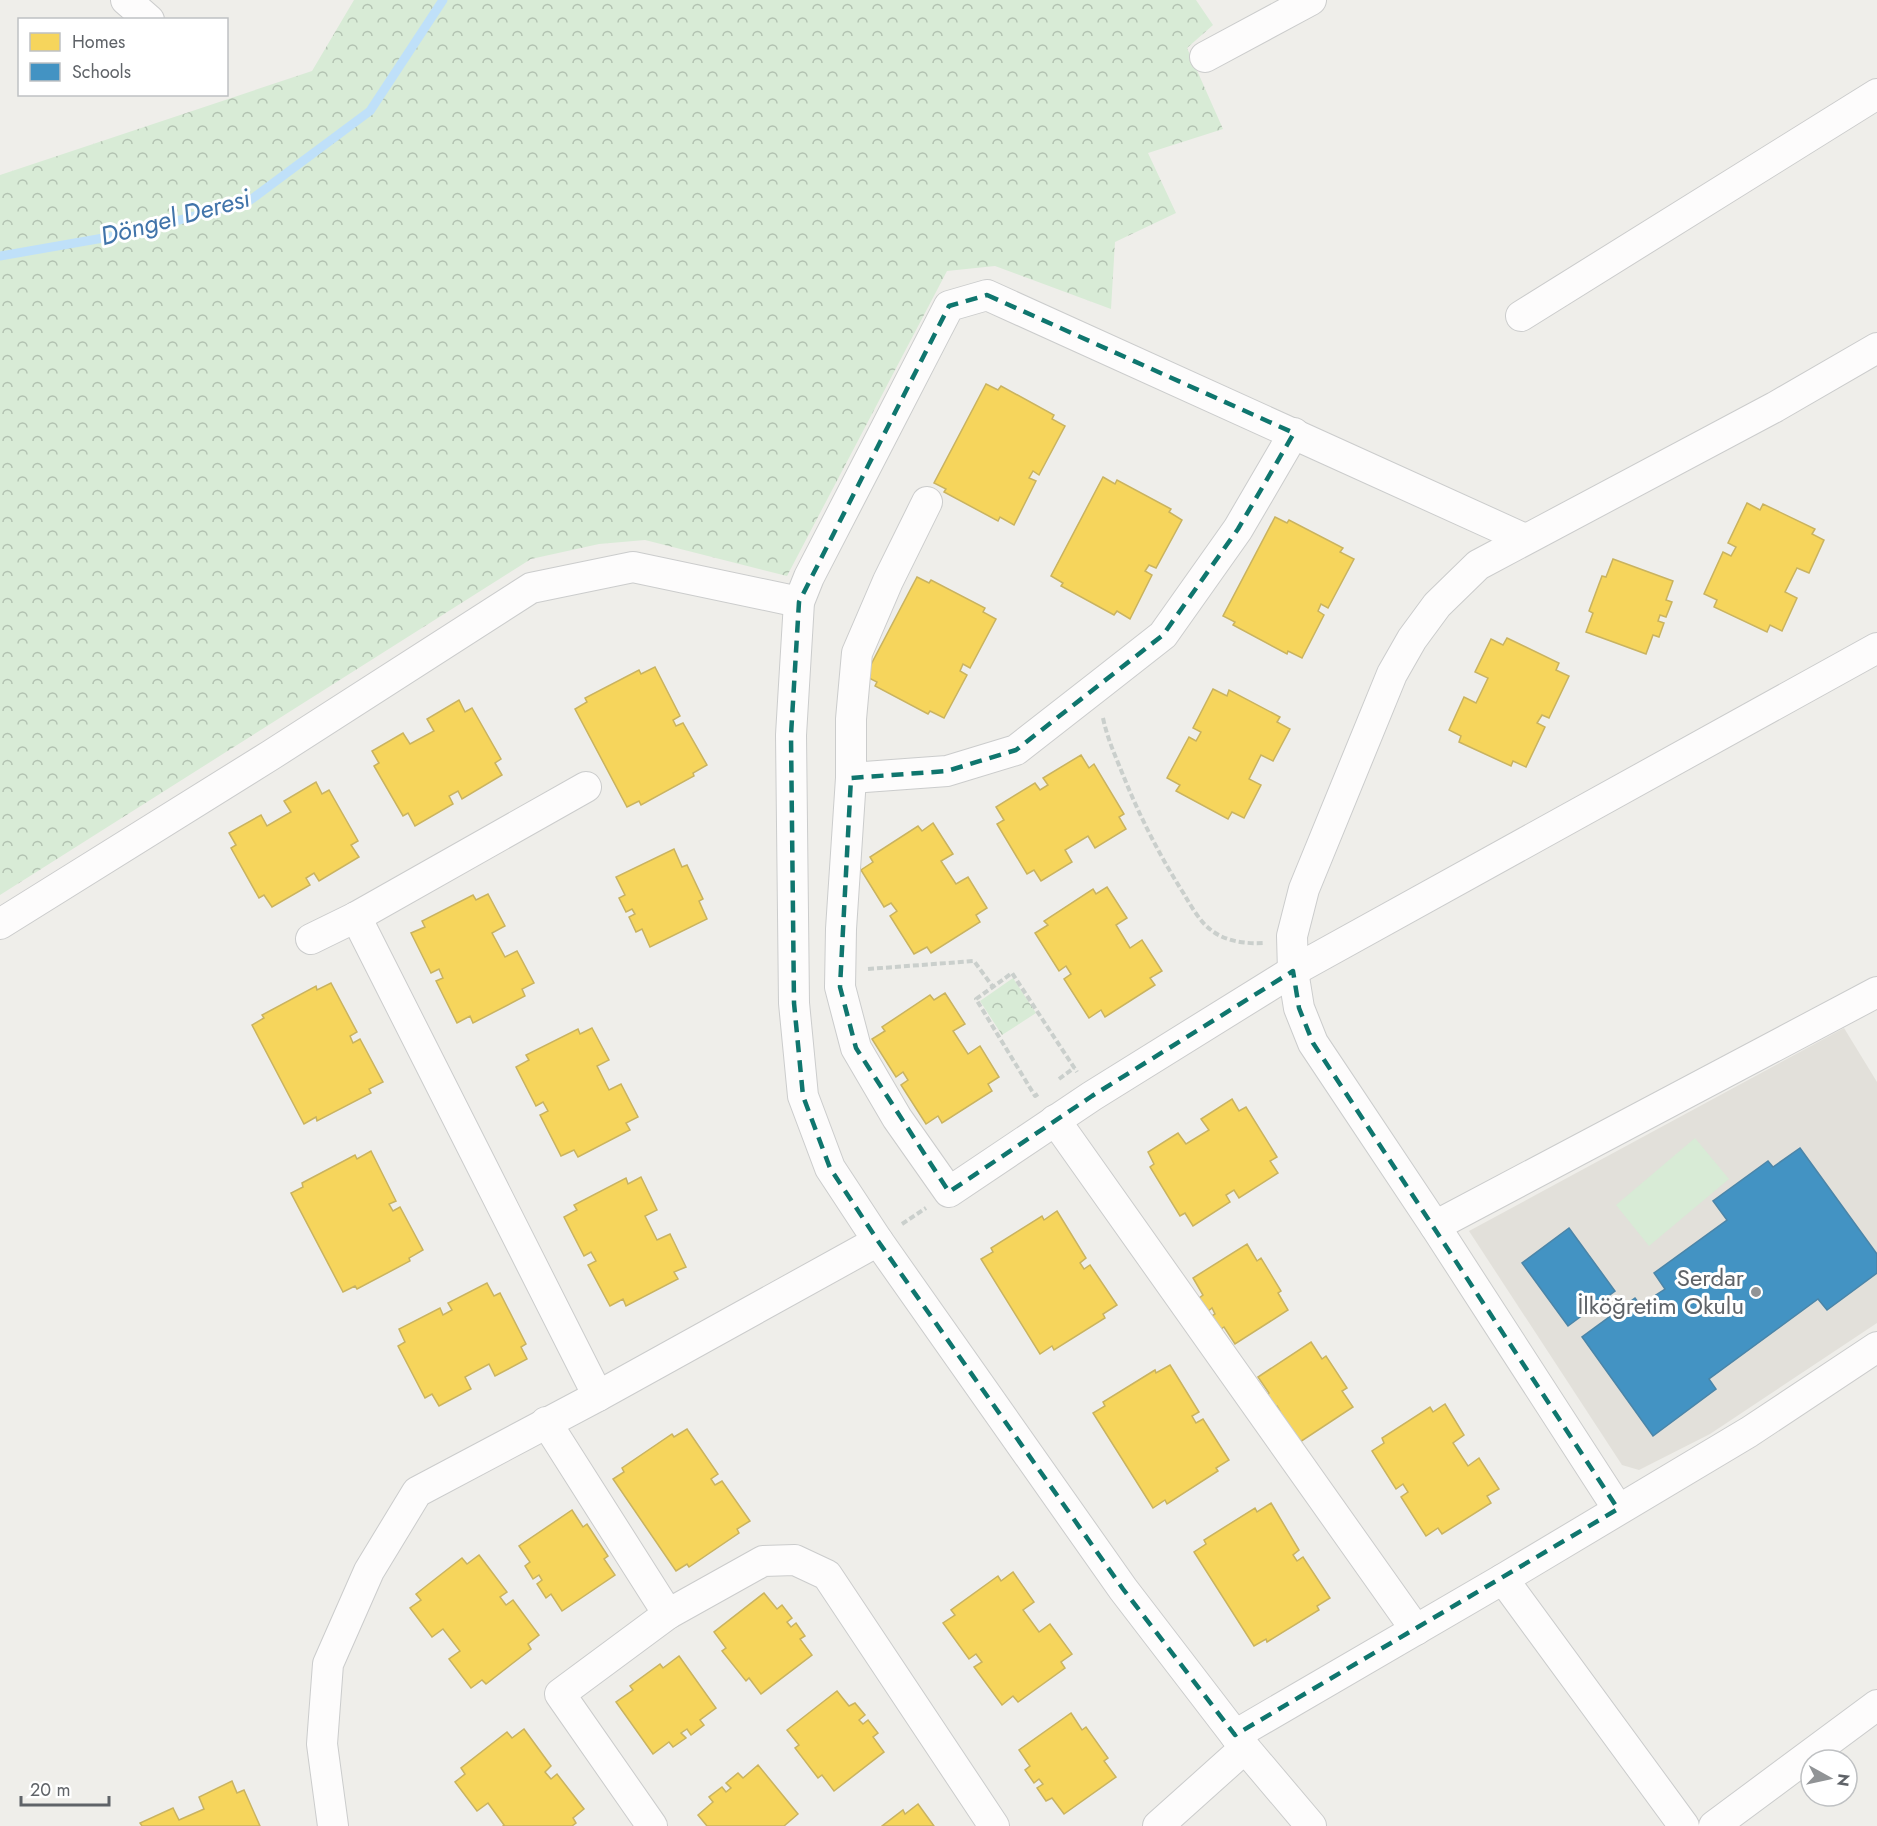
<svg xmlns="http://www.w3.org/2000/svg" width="1877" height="1826" font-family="Jost,sans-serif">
<defs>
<pattern id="forest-crowns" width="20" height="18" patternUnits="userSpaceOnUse" patternTransform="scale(1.5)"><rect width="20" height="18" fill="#d8ebd6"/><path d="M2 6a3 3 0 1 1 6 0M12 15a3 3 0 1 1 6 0" fill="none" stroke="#b2c2b1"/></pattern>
</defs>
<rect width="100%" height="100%" fill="#efeeea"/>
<path fill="#e2e0da" d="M1844 1028 1877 1082V1323L1710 1434 1639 1470 1622 1465 1469 1231Z"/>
<path fill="#d8ebd6" d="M1695 1138 1729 1179 1649 1246 1616 1205Z"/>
<g fill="url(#forest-crowns)">
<path d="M354 0H1196L1213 25 1187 48 1223 129 1148 153 1176 213 1115 242 1111 309 995 266 947 271 787 576 645 540 599 544 531 559 0 895V175L312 71Z"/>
<path d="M1013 978 1036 1013 1002 1035 980 1001Z"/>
</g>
<g fill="#f6d55c" stroke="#c9b360" stroke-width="1.5">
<path d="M986 384 998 390 1001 386 1054 415 1052 419 1065 426 1039 475 1033 471 1029 478 1036 481 1014 525 1000 517 998 521 944 492 946 489 934 483Z"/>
<path d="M1103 477 1115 484 1117 480 1171 509 1169 512 1182 520 1156 568 1149 565 1145 571 1152 575 1130 619 1117 611 1114 615 1061 586 1063 583 1051 576Z"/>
<path d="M1747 503 1760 510 1763 504 1815 529 1812 534 1824 540 1809 573 1797 568 1785 592 1797 598 1782 631 1770 625 1767 632 1714 607 1717 600 1704 594 1723 552 1731 556 1736 547 1728 543Z"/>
<path d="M1275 517 1287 523 1289 520 1343 548 1340 552 1354 559 1328 608 1321 604 1318 611 1324 615 1302 658 1288 651 1287 654 1233 625 1235 622 1223 616Z"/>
<path d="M1613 559 1673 581 1666 600 1672 602 1666 617 1660 615 1658 621 1664 623 1659 637 1653 635 1646 654 1586 632 1593 613 1589 611 1602 576 1606 577Z"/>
<path d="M917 577 929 583 931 580 985 608 983 612 996 619 970 668 963 664 960 671 967 675 944 718 930 711 928 714 875 686 877 682 865 676Z"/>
<path d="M1507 638 1559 663 1556 670 1569 676 1549 718 1542 715 1537 723 1545 727 1526 767 1513 761 1511 766 1459 742 1461 736 1449 730 1464 697 1476 703 1488 678 1475 672 1491 639 1503 645Z"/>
<path d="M655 667 680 716 673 720 676 726 683 723 707 765 693 773 694 776 641 805 639 801 627 807 575 709 587 702 585 698 639 670 641 674Z"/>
<path d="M1213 689 1227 696 1229 690 1280 717 1277 722 1290 729 1273 761 1261 755 1249 779 1261 785 1244 818 1232 812 1228 819 1176 791 1180 785 1167 778 1189 737 1196 741 1201 732 1193 728Z"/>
<path d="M459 700 465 712 472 708 501 759 495 763 502 775 462 799 458 791 449 796 453 804 415 826 408 813 403 816 374 766 379 763 372 751 403 733 410 744 434 731 427 719Z"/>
<path d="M1081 755 1089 768 1094 764 1124 814 1119 817 1126 829 1095 848 1088 836 1065 850 1072 862 1041 881 1034 870 1027 874 997 824 1004 820 996 807 1035 783 1040 790 1048 785 1043 778Z"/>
<path d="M316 782 322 794 329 790 358 841 351 845 359 857 319 881 314 873 306 878 310 885 272 907 264 895 259 898 231 848 236 845 229 833 261 815 267 826 291 812 284 801Z"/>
<path d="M933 823 953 854 941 861 956 884 968 877 987 908 976 915 980 922 931 953 927 947 914 954 890 916 897 911 891 903 884 907 861 870 873 862 870 857 918 826 922 831Z"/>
<path d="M674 849 682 867 687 865 703 899 699 901 707 919 650 947 642 929 636 932 629 917 635 914 632 909 626 912 619 898 625 895 616 877Z"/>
<path d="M1107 887 1127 918 1116 925 1130 948 1142 940 1162 971 1150 978 1155 985 1105 1017 1101 1010 1089 1018 1064 979 1071 974 1066 966 1059 971 1035 933 1048 925 1044 921 1093 889 1096 894Z"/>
<path d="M488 894 505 926 492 933 505 957 517 951 534 983 522 989 525 996 473 1023 470 1016 457 1023 436 981 443 978 439 969 431 973 411 933 425 927 422 921 473 895 476 900Z"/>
<path d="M331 983 357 1032 350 1036 353 1043 360 1039 383 1082 369 1089 371 1093 317 1121 316 1117 304 1124 252 1025 264 1018 262 1015 316 986 317 990Z"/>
<path d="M945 993 965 1024 953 1031 968 1054 980 1046 999 1077 988 1084 992 1091 942 1123 938 1116 926 1124 901 1085 908 1080 903 1072 896 1077 872 1039 885 1031 882 1027 930 995 934 1000Z"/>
<path d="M592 1028 609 1060 597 1066 609 1090 621 1084 638 1117 626 1123 630 1130 578 1157 574 1150 561 1156 540 1115 548 1111 543 1102 536 1106 516 1067 529 1060 526 1055 578 1029 580 1034Z"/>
<path d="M1232 1099 1239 1111 1246 1107 1277 1157 1270 1161 1278 1173 1239 1198 1234 1190 1226 1195 1230 1202 1193 1226 1185 1213 1180 1216 1150 1167 1154 1164 1148 1152 1178 1133 1186 1144 1209 1130 1201 1119Z"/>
<path d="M371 1151 396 1201 389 1204 393 1211 400 1207 423 1250 409 1258 410 1261 357 1289 355 1286 343 1292 291 1193 303 1187 302 1183 355 1155 357 1159Z"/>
<path d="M641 1177 657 1210 645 1216 657 1240 670 1234 686 1267 674 1272 678 1279 626 1306 623 1299 610 1306 588 1265 596 1261 591 1252 584 1256 564 1217 577 1210 574 1205 626 1178 628 1184Z"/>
<path d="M1057 1211 1086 1258 1080 1263 1084 1269 1090 1265 1117 1305 1103 1314 1105 1318 1054 1350 1052 1346 1040 1354 981 1259 993 1252 991 1248 1042 1216 1044 1220Z"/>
<path d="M1247 1244 1257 1261 1261 1258 1281 1291 1278 1293 1288 1310 1235 1344 1224 1327 1218 1331 1210 1317 1215 1314 1212 1308 1207 1312 1198 1299 1203 1295 1193 1278Z"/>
<path d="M487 1283 494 1296 500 1293 526 1344 521 1347 527 1359 495 1376 489 1364 465 1377 471 1389 439 1406 432 1394 425 1398 398 1346 405 1342 399 1329 440 1308 443 1315 452 1310 448 1303Z"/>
<path d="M1311 1342 1322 1359 1326 1356 1347 1388 1342 1391 1353 1407 1300 1442 1274 1415 1280 1411 1277 1406 1271 1410 1263 1397 1269 1393 1258 1377Z"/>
<path d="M1170 1365 1199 1412 1192 1416 1196 1423 1203 1419 1229 1460 1216 1468 1218 1471 1167 1504 1165 1500 1153 1508 1093 1413 1105 1406 1103 1402 1155 1370 1156 1373Z"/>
<path d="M1445 1404 1464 1435 1453 1443 1468 1466 1479 1458 1499 1489 1487 1496 1491 1503 1442 1534 1438 1528 1426 1536 1401 1497 1408 1492 1403 1484 1396 1489 1372 1451 1384 1443 1382 1438 1430 1407 1433 1412Z"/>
<path d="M687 1429 718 1474 711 1479 715 1485 722 1481 750 1521 737 1529 739 1533 689 1567 687 1564 676 1571 613 1479 624 1472 622 1468 672 1434 674 1437Z"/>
<path d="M1271 1503 1299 1550 1293 1555 1297 1561 1303 1557 1330 1598 1317 1606 1319 1610 1267 1642 1266 1639 1254 1646 1194 1552 1206 1544 1204 1540 1255 1508 1257 1512Z"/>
<path d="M572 1510 583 1527 587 1524 608 1556 604 1559 615 1575 562 1611 551 1594 546 1598 537 1584 542 1580 539 1575 533 1579 525 1566 530 1562 519 1546Z"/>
<path d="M479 1555 507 1592 500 1597 506 1605 513 1600 539 1635 528 1644 531 1649 486 1684 482 1680 471 1688 449 1659 460 1651 443 1629 432 1637 410 1608 421 1600 416 1594 462 1558 467 1564Z"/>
<path d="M1013 1572 1034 1602 1023 1610 1039 1632 1050 1624 1072 1654 1061 1662 1065 1668 1018 1702 1013 1696 1002 1705 974 1667 982 1662 976 1654 969 1659 943 1623 955 1615 951 1610 998 1576 1001 1581Z"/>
<path d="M764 1593 777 1609 782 1605 792 1618 787 1622 791 1627 796 1623 805 1636 800 1639 812 1655 761 1694 749 1678 746 1681 722 1651 726 1648 714 1632Z"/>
<path d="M679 1656 716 1708 700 1720 704 1725 691 1735 687 1729 681 1733 686 1738 673 1747 669 1742 653 1754 616 1702 633 1690 630 1686 660 1664 663 1668Z"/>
<path d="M837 1691 849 1706 855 1703 865 1715 859 1720 863 1724 868 1720 878 1733 873 1737 884 1752 834 1791 822 1775 818 1778 795 1748 799 1745 787 1730Z"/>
<path d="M1071 1713 1082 1730 1086 1727 1108 1758 1104 1761 1116 1777 1064 1814 1052 1798 1046 1801 1037 1788 1043 1784 1039 1779 1034 1783 1025 1770 1030 1766 1019 1750Z"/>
<path d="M524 1729 551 1766 545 1772 551 1779 557 1774 584 1809 573 1818 576 1823 572 1826H503L504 1825 488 1803 477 1811 455 1782 465 1774 461 1768 507 1732 512 1738Z"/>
<path d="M758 1765 798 1814 784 1826H707L698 1815 713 1802 709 1797 722 1787 726 1792 731 1788 726 1783 738 1773 743 1778Z"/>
<path d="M232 1781 237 1793 244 1790 260 1826H142L140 1823 173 1808 179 1820 204 1809 199 1797Z"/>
<path d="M918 1804 934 1826H882L903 1810 905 1814Z"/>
</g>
<g fill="#4393c3" stroke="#4b85a8" stroke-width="1.5">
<path d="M1800 1148 1877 1254V1273L1827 1310 1818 1299 1709 1379 1716 1389 1653 1436 1582 1337 1635 1298 1644 1310 1659 1299 1656 1295 1665 1289 1654 1273 1727 1220 1713 1201 1768 1161 1773 1167Z"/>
<path d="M1569 1228 1615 1291 1568 1326 1522 1263Z"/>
</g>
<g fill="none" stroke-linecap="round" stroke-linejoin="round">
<path stroke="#bfe0f9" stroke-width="9" d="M0 256 132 233 249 201 370 111 443 0"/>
<defs>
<g id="minor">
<path d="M126 0 149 20"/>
<path d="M1205 57 1311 0"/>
<path d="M1521 316 1877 94"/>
<path d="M927 502 888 581 857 653 851 719V778L841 929 840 987 856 1048 897 1118 949 1192 1092 1096 1293 971 1877 648"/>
<path d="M851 778 947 771 1016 750 1098 686 1163 635 1238 529 1294 433"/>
<path d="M356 917 598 1396"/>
<path d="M0 924 271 755 531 588 633 567 799 602"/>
<path d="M311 939 356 917 586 787"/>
<path d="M1055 1120 1416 1630"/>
<path d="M1435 1226 1877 992"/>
<path d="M546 1422 668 1614"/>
<path d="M1618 1509 1435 1226 1313 1043 1299 1008 1293 971 1292 936 1304 889 1392 674 1412 639 1437 605 1478 565 1775 407 1877 348"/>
<path d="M1503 1579 1684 1826"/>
<path d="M1235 1735 1503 1579 1749 1432 1877 1347"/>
<path d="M333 1826 322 1744 328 1664 369 1571 417 1492 598 1396 878 1241"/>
<path d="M652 1826 560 1694 668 1614 763 1561 795 1560 827 1575 994 1826"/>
<path d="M1158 1826 1245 1748"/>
<path d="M1311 1826 1245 1748 1123 1589 878 1241 830 1168 803 1096 794 1003 791 735 799 602 809 577 949 306 987 295 1525 539"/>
<path d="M1714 1826 1877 1705"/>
</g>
</defs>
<use href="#minor" stroke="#cbcccc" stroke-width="32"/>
<g stroke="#cacfcc" stroke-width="4" stroke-dasharray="6 3" stroke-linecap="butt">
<path d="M1103 718C1107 737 1114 753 1121 770 1138 813 1159 855 1184 894 1191 906 1200 922 1211 930 1226 942 1247 944 1264 943"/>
<path d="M868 969 974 961 993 987"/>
<path d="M1059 1079 1074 1068"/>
<path d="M1038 1094 1035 1096 976 999 1012 973 1077 1072"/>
<path d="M902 1224 926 1208"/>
</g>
<use href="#minor" stroke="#fdfcfc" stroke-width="30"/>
</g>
<path fill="none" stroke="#0f766e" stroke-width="4.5" stroke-dasharray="12 8" stroke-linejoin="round" d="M987 295 1294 433 1238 529 1163 635 1016 750 947 771 851 778 840 987 856 1048 949 1192 1092 1096 1293 971 1299 1008 1313 1043 1618 1509 1235 1735 1123 1589 878 1241 830 1168 803 1096 794 1003 791 735 799 602 949 306Z"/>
<circle fill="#919496" stroke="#fff" stroke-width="2" cx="1756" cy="1292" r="6"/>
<g text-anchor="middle" stroke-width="6" stroke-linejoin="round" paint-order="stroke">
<g font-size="24" fill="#5f6368" stroke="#fff" text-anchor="end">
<text x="1744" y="1286">Serdar<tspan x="1744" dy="28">İlköğretim Okulu</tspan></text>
</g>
<g font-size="26" font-style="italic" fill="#4174aa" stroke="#fff">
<text transform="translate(175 217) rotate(-15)" y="9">Döngel Deresi</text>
</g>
</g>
<rect x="18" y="18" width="210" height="78" fill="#ffffff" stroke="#bfc1c3" stroke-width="1.5"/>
<rect x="30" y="33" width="30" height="18" fill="#f6d55c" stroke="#bfc1c3" stroke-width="1.5"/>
<text x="72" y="48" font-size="18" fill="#5f6368">Homes</text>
<rect x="30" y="63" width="30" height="18" fill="#4393c3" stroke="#bfc1c3" stroke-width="1.5"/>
<text x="72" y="78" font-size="18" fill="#5f6368">Schools</text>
<g transform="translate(1829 1778) rotate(98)"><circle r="28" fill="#ffffff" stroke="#bfc1c3" stroke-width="1.5"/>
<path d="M0-4.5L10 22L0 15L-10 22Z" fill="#919496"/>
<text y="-9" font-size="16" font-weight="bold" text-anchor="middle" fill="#5f6368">N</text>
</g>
<path d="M21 1796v9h88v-9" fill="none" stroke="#5f6368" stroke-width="3"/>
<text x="30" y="1796" font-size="18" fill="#5f6368" stroke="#ffffff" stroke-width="4.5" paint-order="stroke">20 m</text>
</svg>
